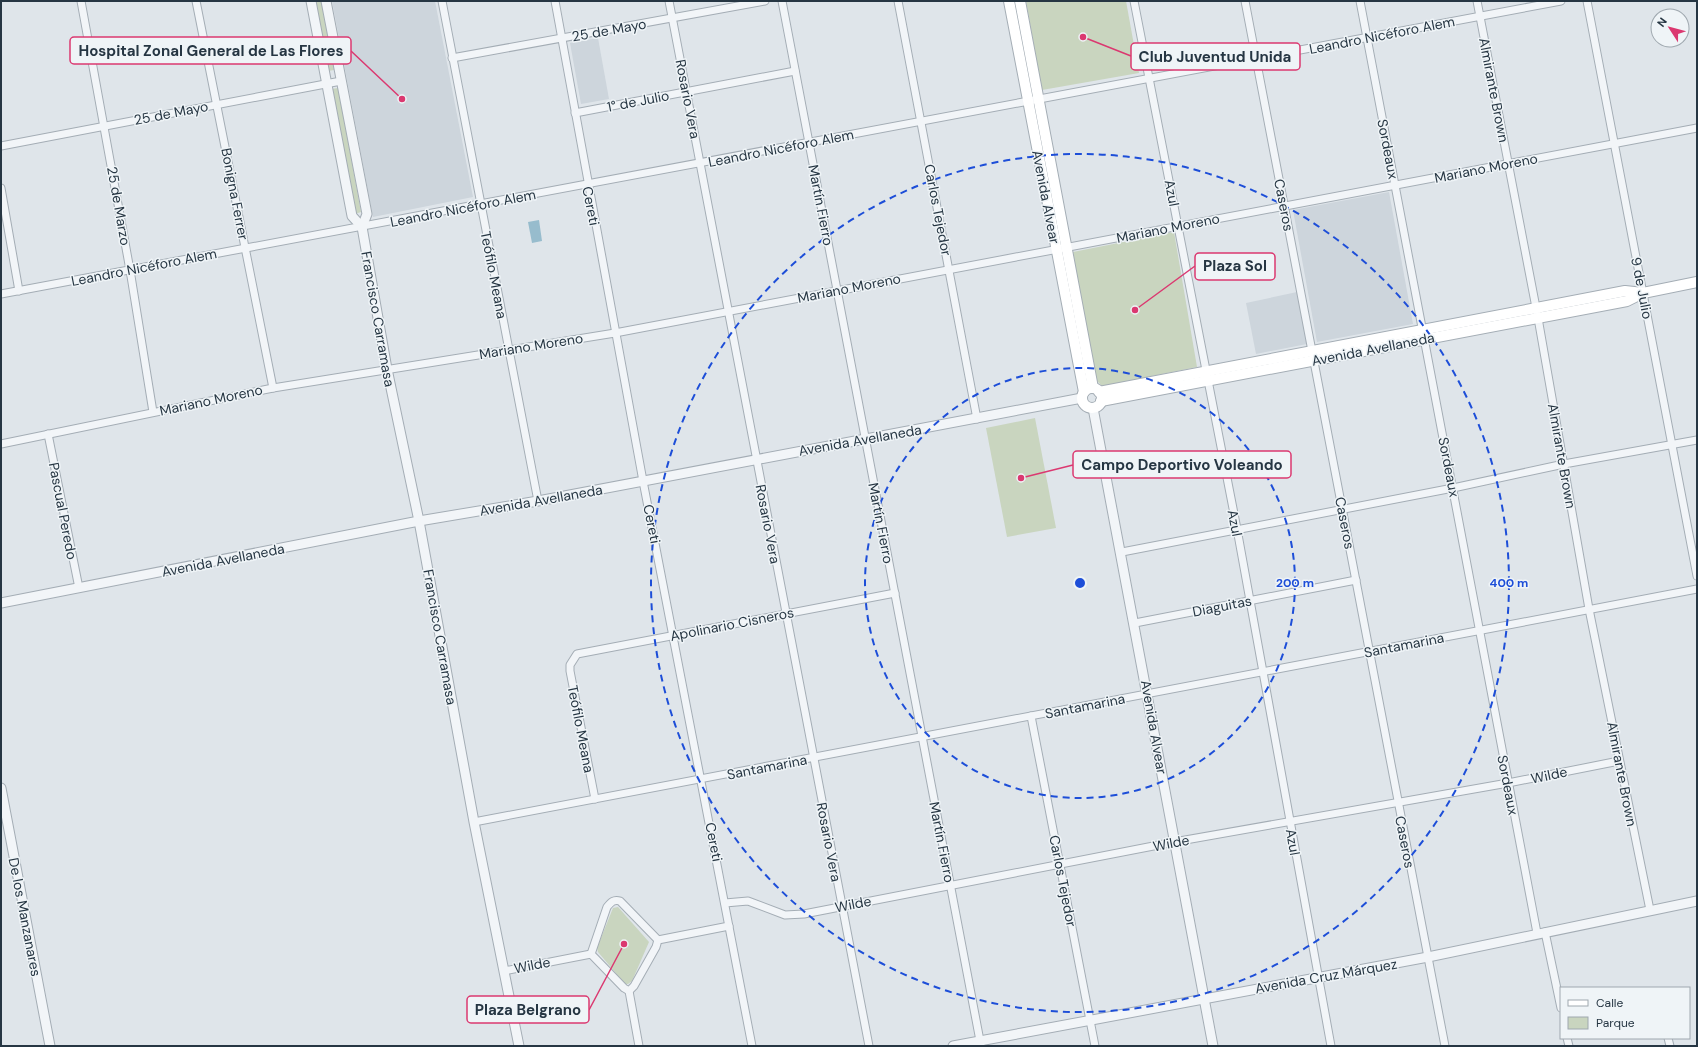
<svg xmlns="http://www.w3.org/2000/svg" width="1698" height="1047" font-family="'DM Sans',sans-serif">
<rect width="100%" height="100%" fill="#dfe5ea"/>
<g fill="#cdd5dc">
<path d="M332 1H435L473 197 373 217Z"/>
<path d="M598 38 609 99 581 104 570 43Z"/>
<path d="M1389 192 1413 324 1317 342 1293 210Z"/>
<path d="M1297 292 1307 344 1256 354 1246 303Z"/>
</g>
<g fill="#c9d5bf">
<path d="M314 1H321L334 70 328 71Z"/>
<path d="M1026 1H1126L1139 73 1042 90Z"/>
<path d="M338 88 361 212 355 214 331 89Z"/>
<path d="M1174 232 1197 367 1102 386 1095 379 1073 252Z"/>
<path d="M1035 418 1056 528 1007 537 986 428Z"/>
<path d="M618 907 649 942 632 981 628 984H625L598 952 597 948 613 908Z"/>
</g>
<path fill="#97bccd" d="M539 220 542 241 532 243 528 222Z"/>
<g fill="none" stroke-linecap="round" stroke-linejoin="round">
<defs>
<g id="minor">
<path d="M81 1 130 270 153 412"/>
<path d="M196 1 273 388"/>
<path d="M442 1 538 501"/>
<path d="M555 1 643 481 752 1046"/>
<path d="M669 1 869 1046"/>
<path d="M782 1 981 1046"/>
<path d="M898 1 977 419"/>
<path d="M1134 1 1237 529 1331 1046"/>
<path d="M1245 1 1445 1046"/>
<path d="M1360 1 1537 933"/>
<path d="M1477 1 1538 318 1589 609 1650 910"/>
<path d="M1587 1 1697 576"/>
<path d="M452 58 765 1"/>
<path d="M575 113 795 71"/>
<path d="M1 146 341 81"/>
<path d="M1 188 19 291"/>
<path d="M1 294 1561 1"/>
<path d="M48 434 79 588"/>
<path d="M1 444 273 388 615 333 1697 128"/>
<path d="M1122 552 1453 488 1564 464 1697 440"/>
<path d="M1135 623 1356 580"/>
<path d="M1031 716 1095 1046"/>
<path d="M595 799 570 671V665L577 654 895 593"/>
<path d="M474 822 1697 589"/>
<path d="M725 903 748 901 785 915 804 914 1174 842 1508 783 1619 761"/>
<path d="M1545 932 1561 1008"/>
<path d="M591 954 607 907C611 902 614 899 620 901L658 940"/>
<path d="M504 971 591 954 624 988 629 991 634 986 656 947 658 940 729 926"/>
<path d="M629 991 639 1046"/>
<path d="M1567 1038 1569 1046"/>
<path d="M1668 1038 1670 1046"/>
</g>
<g id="tertiary">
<path d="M311 1 352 216 362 227"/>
<path d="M326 1 367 214 362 227 387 369 419 521 474 822 519 1046"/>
<path d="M1093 408 1213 1046"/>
<path d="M1 603 419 521 538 501 1082 398"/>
<path d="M1 788 50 1046"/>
<path d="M953 1046 1428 957 1697 901"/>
</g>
<g id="secondary">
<path d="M1009 1 1084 392"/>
<path d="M1020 1 1093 388"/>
<circle cx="1092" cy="398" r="10"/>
<path d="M1099 392 1625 291 1643 293 1697 282"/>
<path d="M1101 401 1627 301 1643 293"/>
</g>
</defs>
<use href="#minor" stroke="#a4adb5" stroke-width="9"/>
<use href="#tertiary" stroke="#a4adb5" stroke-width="11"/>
<use href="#secondary" stroke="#a4adb5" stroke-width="12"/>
<use href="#minor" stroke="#f2f5f8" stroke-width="7"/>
<use href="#tertiary" stroke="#f2f5f8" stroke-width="9"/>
<use href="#secondary" stroke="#fff" stroke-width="10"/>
</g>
<g fill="none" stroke="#1d4ed8" stroke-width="2" stroke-dasharray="7 5">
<circle cx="1080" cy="583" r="215"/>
<circle cx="1080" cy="583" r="429"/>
</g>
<g text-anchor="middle" stroke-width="3" stroke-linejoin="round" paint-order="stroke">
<g font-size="14" fill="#263643" stroke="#eff4f7">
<text transform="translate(609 30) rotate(-10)" y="5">25 de Mayo</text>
<text transform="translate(1382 35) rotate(-11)" y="5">Leandro Nicéforo Alem</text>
<text transform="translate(1494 90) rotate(79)" y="5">Almirante Brown</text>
<text transform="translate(688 99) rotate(79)" y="5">Rosario Vera</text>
<text transform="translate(638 101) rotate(-11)" y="5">1° de Julio</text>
<text transform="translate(171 113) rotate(-11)" y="5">25 de Mayo</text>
<text transform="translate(781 148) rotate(-11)" y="5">Leandro Nicéforo Alem</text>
<text transform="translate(1388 149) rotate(79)" y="5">Sordeaux</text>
<text transform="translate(1486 168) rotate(-11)" y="5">Mariano Moreno</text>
<text transform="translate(1172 193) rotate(79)" y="5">Azul</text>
<text transform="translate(235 194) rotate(79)" y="5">Bonigna Ferrer</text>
<text transform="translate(1046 197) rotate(79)" y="5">Avenida Alvear</text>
<text transform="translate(821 205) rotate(79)" y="5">Martín Fierro</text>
<text transform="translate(1284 205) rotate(79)" y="5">Caseros</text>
<text transform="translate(119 206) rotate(80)" y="5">25 de Marzo</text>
<text transform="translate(591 206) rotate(79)" y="5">Cereti</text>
<text transform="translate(463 208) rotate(-11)" y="5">Leandro Nicéforo Alem</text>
<text transform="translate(938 210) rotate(79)" y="5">Carlos Tejedor</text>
<text transform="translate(1168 228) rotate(-11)" y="5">Mariano Moreno</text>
<text transform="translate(144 267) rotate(-11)" y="5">Leandro Nicéforo Alem</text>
<text transform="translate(494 275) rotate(79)" y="5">Teófilo Meana</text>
<text transform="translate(849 288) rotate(-11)" y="5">Mariano Moreno</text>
<text transform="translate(1642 288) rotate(79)" y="5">9 de Julio</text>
<text transform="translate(378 319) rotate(80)" y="5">Francisco Carramasa</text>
<text transform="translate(531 346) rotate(-9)" y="5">Mariano Moreno</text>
<text transform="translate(1373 349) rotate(-11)" y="5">Avenida Avellaneda</text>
<text transform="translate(211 400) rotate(-12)" y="5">Mariano Moreno</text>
<text transform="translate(860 440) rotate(-10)" y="5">Avenida Avellaneda</text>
<text transform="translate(1562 456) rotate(80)" y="5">Almirante Brown</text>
<text transform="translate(1449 467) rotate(79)" y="5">Sordeaux</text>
<text transform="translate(541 500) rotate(-10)" y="5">Avenida Avellaneda</text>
<text transform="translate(63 511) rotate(79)" y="5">Pascual Peredo</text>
<text transform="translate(881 523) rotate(79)" y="5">Martín Fierro</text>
<text transform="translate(1235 523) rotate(79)" y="5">Azul</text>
<text transform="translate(1345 523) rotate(79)" y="5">Caseros</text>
<text transform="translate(652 524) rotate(79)" y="5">Cereti</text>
<text transform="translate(768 524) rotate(79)" y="5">Rosario Vera</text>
<text transform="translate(223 560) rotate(-11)" y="5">Avenida Avellaneda</text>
<text transform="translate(1222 606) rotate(-11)" y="5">Diaguitas</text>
<text transform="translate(732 624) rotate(-11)" y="5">Apolinario Cisneros</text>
<text transform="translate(440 637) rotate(80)" y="5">Francisco Carramasa</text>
<text transform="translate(1404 645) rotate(-11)" y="5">Santamarina</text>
<text transform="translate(1085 706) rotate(-11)" y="5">Santamarina</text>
<text transform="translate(1154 727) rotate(80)" y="5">Avenida Alvear</text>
<text transform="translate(581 729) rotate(79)" y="5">Teófilo Meana</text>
<text transform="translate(767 767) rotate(-11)" y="5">Santamarina</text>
<text transform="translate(1622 774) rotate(79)" y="5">Almirante Brown</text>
<text transform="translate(1549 775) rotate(-12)" y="5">Wilde</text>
<text transform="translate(1508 785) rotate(79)" y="5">Sordeaux</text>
<text transform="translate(714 842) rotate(79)" y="5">Cereti</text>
<text transform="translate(829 842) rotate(79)" y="5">Rosario Vera</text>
<text transform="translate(942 842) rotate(79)" y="5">Martín Fierro</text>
<text transform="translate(1293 842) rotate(80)" y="5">Azul</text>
<text transform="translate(1405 842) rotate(79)" y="5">Caseros</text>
<text transform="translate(1171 843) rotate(-11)" y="5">Wilde</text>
<text transform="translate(1063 881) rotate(79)" y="5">Carlos Tejedor</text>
<text transform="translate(853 904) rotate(-11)" y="5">Wilde</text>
<text transform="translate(25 917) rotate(79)" y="5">De los Manzanares</text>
<text transform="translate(532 965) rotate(-11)" y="5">Wilde</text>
<text transform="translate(1326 976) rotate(-10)" y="5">Avenida Cruz Márquez</text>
</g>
</g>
<circle cx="1080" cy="583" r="6" fill="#1d4ed8" stroke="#eff4f7" stroke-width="2"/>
<g font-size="12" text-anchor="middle" font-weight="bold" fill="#1d4ed8" stroke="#eff4f7" stroke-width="3" stroke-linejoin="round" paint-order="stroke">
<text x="1295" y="587">200 m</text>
<text x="1509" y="587">400 m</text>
</g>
<path fill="none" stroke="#db3870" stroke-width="1.5" d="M402 99L351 51M1083 37L1131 56M1135 310L1195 266M1021 478L1073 465M624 944L589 1010"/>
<g fill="#db3870" stroke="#eff4f7" stroke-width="1.5">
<circle cx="402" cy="99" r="4"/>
<circle cx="1083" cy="37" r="4"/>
<circle cx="1135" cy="310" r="4"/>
<circle cx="1021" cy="478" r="4"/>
<circle cx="624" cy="944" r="4"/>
</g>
<g fill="#eff4f7" stroke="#db3870" stroke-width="1.5">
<rect x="70" y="37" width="281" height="27" rx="4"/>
<rect x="1131" y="43" width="169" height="27" rx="4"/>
<rect x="1195" y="253" width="80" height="27" rx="4"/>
<rect x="1073" y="451" width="218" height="27" rx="4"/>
<rect x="467" y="996" width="122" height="27" rx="4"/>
</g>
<g font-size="15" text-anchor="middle" font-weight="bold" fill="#263643">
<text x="211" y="56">Hospital Zonal General de Las Flores</text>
<text x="1215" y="62">Club Juventud Unida</text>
<text x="1235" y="271">Plaza Sol</text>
<text x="1182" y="470">Campo Deportivo Voleando</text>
<text x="528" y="1015">Plaza Belgrano</text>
</g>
<rect width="1698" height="1047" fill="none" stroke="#263643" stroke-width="4"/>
<rect x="1560" y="987" width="130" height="52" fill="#eff4f7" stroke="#9fa8af"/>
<rect x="1568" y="1000" width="20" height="6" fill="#ffffff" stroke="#9fa8af"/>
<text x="1596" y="1007" font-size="12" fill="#263643">Calle</text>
<rect x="1568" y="1017" width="20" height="12" fill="#c9d5bf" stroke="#9fa8af"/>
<text x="1596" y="1027" font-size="12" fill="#263643">Parque</text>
<g transform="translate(1670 28) rotate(306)"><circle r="19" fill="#eff4f7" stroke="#9fa8af"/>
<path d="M0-3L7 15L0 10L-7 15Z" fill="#db3870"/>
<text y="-6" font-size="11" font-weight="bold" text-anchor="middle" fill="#263643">N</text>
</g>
</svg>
